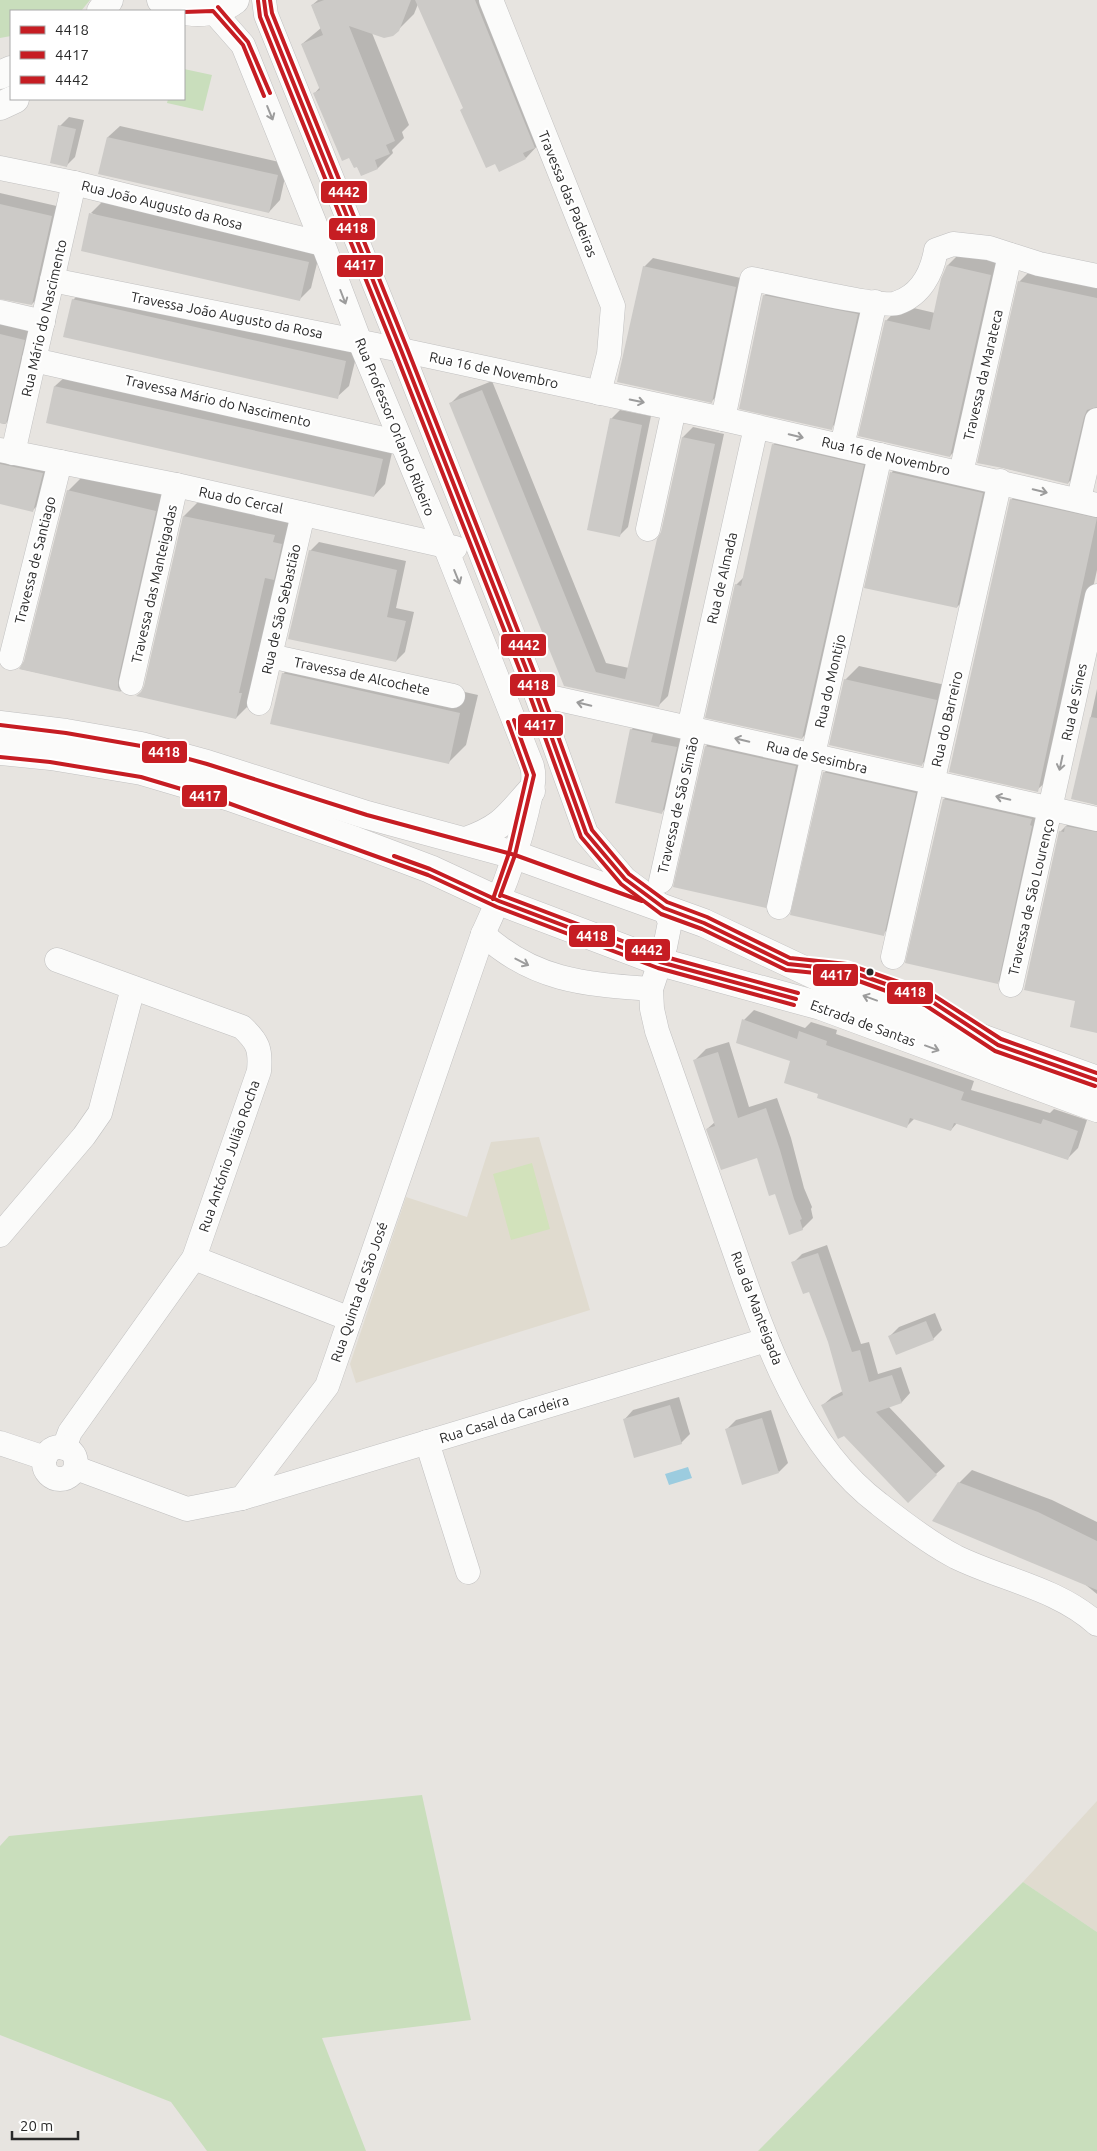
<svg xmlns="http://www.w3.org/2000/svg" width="1097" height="2151" font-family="Ubuntu,sans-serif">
<rect width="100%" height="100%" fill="#e7e4e0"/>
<g fill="#e0dbcf">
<path d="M539 1137 590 1310 356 1383 350 1364 406 1197 467 1217 491 1142Z"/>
<path d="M1097 1801V1932L1023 1882Z"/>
</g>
<g fill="#c9debc">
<path d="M0 0H90L81 11H11V36L0 38Z"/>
<path d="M184 69 212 75 203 111 167 103 168 99H184Z"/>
<path d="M422 1795 471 2020 322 2038 366 2151H207L171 2102 0 2035V1846L9 1836Z"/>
<path d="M1023 1882 1097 1932V2151H758Z"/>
</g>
<path fill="#d2e2bb" d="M532 1163 550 1229 511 1240 493 1174Z"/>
<path fill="#9cccdf" d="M688 1467 692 1478 669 1485 665 1474Z"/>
<g fill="#0003">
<path d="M318 0H491L540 143 526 158 464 107 418 4 414 14 393 35 372 33 409 125 402 132 404 138 392 150 393 153 378 168 362 175 315 93 320 87 302 44 321 28 312 5Z"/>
<path d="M69 117 84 120 75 157 66 166 60 126Z"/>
<path d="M120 126 288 164 280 200 269 212 100 173 108 137Z"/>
<path d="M0 193 61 207 41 295 32 304 0 297Z"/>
<path d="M102 202 320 251 311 288 300 299 91 213Z"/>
<path d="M963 250 1006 260 965 440 950 456 886 321 901 305 935 313 948 265Z"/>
<path d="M653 258 745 279 721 392 712 401 644 267Z"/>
<path d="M1038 263 1097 276V417L1086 465 1068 483 979 462 1020 281Z"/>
<path d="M773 287 866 306 840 419 831 428 764 296Z"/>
<path d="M85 288 358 349 349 386 337 397 73 300Z"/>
<path d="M0 323 33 331 14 415 5 424 0 423Z"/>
<path d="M67 375 393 448 385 484 374 496 47 422 55 386Z"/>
<path d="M492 381 606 663 629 668 663 532 683 437 693 427 724 434 668 696 658 706 565 685 451 403 460 394Z"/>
<path d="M620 410 651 416 628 527 619 536 611 419Z"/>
<path d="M786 432 876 452 815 725 802 738 736 585 744 577 773 445Z"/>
<path d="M0 456 51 464 42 501 33 510 0 503Z"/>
<path d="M905 458 996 479 971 593 957 607 866 587 892 472Z"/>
<path d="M86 473 174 493 138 673 121 691 21 669 26 662 68 491Z"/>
<path d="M1025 486 1097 502V570L1051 777 1037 790 1011 500Z"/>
<path d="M202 498 292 517 254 700 236 718 144 689 184 516Z"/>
<path d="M319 542 406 561 396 608 414 612 405 652 396 661 310 551Z"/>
<path d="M301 655 478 695 466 745 448 763 283 674Z"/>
<path d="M859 666 950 686 935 751 921 765 845 680Z"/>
<path d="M1097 689V805L1073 798Z"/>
<path d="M645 716 690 734 675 798 662 812 631 730Z"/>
<path d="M723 730 812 750 781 890 765 906 706 746Z"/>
<path d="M840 757 931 777 899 918 883 934 824 773Z"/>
<path d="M962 781 1048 807 1015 965 997 983 944 799Z"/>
<path d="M1097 817V1031L1077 1000 1060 832 1073 819Z"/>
<path d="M754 1010 805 1028 811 1022 837 1030 836 1034 974 1081 971 1090 1050 1113 1054 1109 1087 1120 1078 1148 1067 1159 957 1123 951 1130 915 1118 907 1126 820 1093 792 1060 744 1020Z"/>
<path d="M729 1042 749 1107 777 1098 791 1138 804 1188 812 1207 811 1209 813 1218 802 1229 776 1192 758 1156 707 1129 715 1122 695 1060 706 1049Z"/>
<path d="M827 1245 861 1344 869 1342 878 1374 901 1367 910 1393 902 1402 888 1406 945 1466 936 1474 823 1405 832 1397 843 1391 829 1342 810 1290 793 1263 802 1254Z"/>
<path d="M935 1313 942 1330 933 1339 890 1336 899 1327Z"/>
<path d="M679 1397 690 1434 681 1443 624 1420 633 1410Z"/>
<path d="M771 1410 788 1463 779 1472 727 1429 736 1420Z"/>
<path d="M972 1470 1052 1500 1097 1522V1594L959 1483Z"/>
</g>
<g fill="#cccac7">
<path d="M324 0H411L399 31 393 36 384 38 349 26 395 141 386 145 390 154 375 160 378 169 361 176 357 167 354 168 349 158 342 161 313 93 320 90 301 44 323 35 311 5Z"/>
<path d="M415 0H475L535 148 523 153 526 159 499 172 495 164 486 168 460 110 463 108Z"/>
<path d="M58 125 76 129 67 167 50 163Z"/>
<path d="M107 137 278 175 269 213 98 174Z"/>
<path d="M0 204 52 216 32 305 0 299Z"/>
<path d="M89 213 309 262 300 301 81 251Z"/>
<path d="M947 265 991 275 950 457 858 436 885 320 930 330 941 279Z"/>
<path d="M643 266 736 287 712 403 617 382Z"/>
<path d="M1018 281 1097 298V407L1087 410 1084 417 1068 484 1003 468 977 463Z"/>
<path d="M763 295 858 314 832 430 739 409Z"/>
<path d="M72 299 346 361 338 399 63 337Z"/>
<path d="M0 334 25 340 6 424 0 423Z"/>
<path d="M54 386 383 459 374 497 46 423Z"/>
<path d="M482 390 596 672 625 679 657 539 661 532 682 437 715 444 659 707 564 686 449 403Z"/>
<path d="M610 418 642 425 620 537 587 530Z"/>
<path d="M772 444 864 465 802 739 705 718 735 584 741 586Z"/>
<path d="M0 464 43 473 33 512 0 504Z"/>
<path d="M890 472 983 493 957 608 864 588Z"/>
<path d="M67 490 156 511 118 680V687L121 692 19 669 24 661Z"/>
<path d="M1010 499 1097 518 1038 792 949 772Z"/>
<path d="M183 516 275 535 273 542 282 544 274 580 265 578 239 693H242L236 719 136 696 141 692 144 686Z"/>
<path d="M309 550 397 570 387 617 406 621 396 662 288 639Z"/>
<path d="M282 673 460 713 449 764 270 724Z"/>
<path d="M844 679 937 700 922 766 829 745Z"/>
<path d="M1090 717 1097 718V805L1071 799Z"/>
<path d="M630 729 653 734 651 742 677 747 662 814 615 803Z"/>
<path d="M705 746 796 766 766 908 673 887Z"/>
<path d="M823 772 916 793 884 936 790 915Z"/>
<path d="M943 799 1032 819 1030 825 1032 826 998 984 905 963Z"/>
<path d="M1065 826 1097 832V1033L1070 1027 1075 1001 1024 990 1059 831 1064 832Z"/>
<path d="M742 1019 797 1039 799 1031 827 1041 826 1045 964 1092 961 1100 1041 1124 1043 1119 1078 1131 1068 1160 954 1123 951 1131 910 1118 907 1128 817 1098 818 1094 784 1083 790 1061 736 1043Z"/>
<path d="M718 1052 738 1118 766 1108 780 1150 794 1199 802 1219 800 1220 803 1230 789 1235 775 1194 769 1196 757 1158 721 1170 706 1129 715 1126 693 1060Z"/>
<path d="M818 1253 852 1352 860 1350 869 1382 892 1375 902 1403 876 1412 937 1475 908 1503 844 1436 838 1439 821 1405 843 1395 828 1342 809 1292 803 1294 791 1262Z"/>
<path d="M926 1321 934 1340 896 1355 888 1336Z"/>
<path d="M670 1405 682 1444 634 1458 623 1419Z"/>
<path d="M762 1418 779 1473 742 1485 725 1429Z"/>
<path d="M958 1482 1038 1512 1097 1541V1590L932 1521Z"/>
</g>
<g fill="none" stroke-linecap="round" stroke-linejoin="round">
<defs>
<path id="service" d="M821 967 846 970 928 999 958 1019"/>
<g id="minor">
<path d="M264 0 266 15 401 350 536 694 586 833 625 879 664 908 670 922 665 947 651 989 652 1009 657 1031C680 1096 703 1162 726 1227 760 1323 794 1440 879 1504 903 1523 929 1543 956 1557 1003 1580 1057 1588 1097 1624"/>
<path d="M491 0 613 306 609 354 599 393"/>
<path d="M0 168 74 183 323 244"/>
<path d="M52 280 401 350 723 419 1097 505"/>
<path d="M0 312 43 322"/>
<path d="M34 360 401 443"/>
<path d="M723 419 752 279C775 283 883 309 897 303 921 295 932 273 936 250L953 244 989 248 1039 264 1097 276"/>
<path d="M842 446 875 302"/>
<path d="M0 450 176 485 455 548"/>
<path d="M13 453 74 183"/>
<path d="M961 473 1010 255"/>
<path d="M1079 499 1097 420"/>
<path d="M648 529 674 409"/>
<path d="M270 656 453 696"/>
<path d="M11 658 60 462"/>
<path d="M131 683 176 485"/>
<path d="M536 694 1097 819"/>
<path d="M259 703 303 514"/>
<path d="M689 728 756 427"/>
<path d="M661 881 695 729"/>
<path d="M779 907 880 455"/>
<path d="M483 934C534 981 585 984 651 989"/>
<path d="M893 957 1000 481"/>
<path d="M57 960 242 1027C258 1042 261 1049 259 1071L194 1258 70 1432 64 1448"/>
<path d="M1011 985 1097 596"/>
<path d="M0 1235 84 1136 100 1113 133 988"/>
<path d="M194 1258 350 1319"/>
<path d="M427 1442 468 1572"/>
<path d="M0 1443 45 1458"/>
<circle cx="60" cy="1463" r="16"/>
<path d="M76 1468 187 1509 242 1498 327 1386 483 934C502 894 517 854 527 811 530 796 536 781 532 766L445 546 360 342 323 244 243 45 213 11"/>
<path d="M242 1498 766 1340"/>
</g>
<g id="tertiary">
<path d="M161 0C182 16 214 16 235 0"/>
<path d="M101 11 109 0"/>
<path d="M0 75 11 70"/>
<path d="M0 106 15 99"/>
</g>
<g id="secondary">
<path d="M0 725 66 733 141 746 207 764 367 815 515 855 704 923 838 986 1097 1080"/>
<path d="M0 751 51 756 142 771 230 797 356 841 430 869 499 901 660 962 821 1006 1097 1108"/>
<path d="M466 841C502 828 507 818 531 791"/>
</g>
</defs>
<use href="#service" stroke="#c1c0c0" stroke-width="12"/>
<use href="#minor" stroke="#c1c0c0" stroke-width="25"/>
<use href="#tertiary" stroke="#c1c0c0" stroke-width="29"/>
<use href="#secondary" stroke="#c1c0c0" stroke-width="29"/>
<use href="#service" stroke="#fbfbfa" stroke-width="11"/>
<use href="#minor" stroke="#fbfbfa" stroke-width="24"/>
<use href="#tertiary" stroke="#fbfbfa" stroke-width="28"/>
<use href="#secondary" stroke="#fbfbfa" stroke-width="28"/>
<defs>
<g id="bus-1">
<path d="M264 0 266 15 401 350 536 694 586 833 625 879 664 908 704 923 788 964 846 970 928 999 998 1045 1097 1080"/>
<path d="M184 12 213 11 243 45 264 96"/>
<path d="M0 725 66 733 141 746 207 764 367 815 515 855 642 901"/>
<path d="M394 856 430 869 499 901 660 962 796 999"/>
<path d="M500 896 515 855 534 775 514 720"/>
</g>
<g id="bus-2">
<path d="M258 1 260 17 395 352 530 696 581 837 621 884 661 914 702 929 786 970 845 976 925 1005 995 1051 1095 1086"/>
<path d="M0 757 50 762 141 777 228 803 428 875 497 907 658 968 794 1005"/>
</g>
<g id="bus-3">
<path d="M270 0 272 13 407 348 542 692 592 830 629 874 667 902 707 917 790 958 847 964 930 993 1001 1039 1097 1073"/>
<path d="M218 7 248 42 270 93"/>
<path d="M501 895 662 956 798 993"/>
<path d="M493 899 509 853 527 775 508 722"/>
</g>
</defs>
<use href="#bus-1" stroke="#fff" stroke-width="8"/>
<use href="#bus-2" stroke="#fff" stroke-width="8"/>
<use href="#bus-3" stroke="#fff" stroke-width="8"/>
<use href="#bus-1" stroke="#c61d23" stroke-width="4"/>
<use href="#bus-2" stroke="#c61d23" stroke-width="4"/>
<use href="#bus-3" stroke="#c61d23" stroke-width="4"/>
</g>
<defs><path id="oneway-shaft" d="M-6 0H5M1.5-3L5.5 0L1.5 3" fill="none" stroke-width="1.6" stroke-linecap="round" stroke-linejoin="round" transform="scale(1.25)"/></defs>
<g stroke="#9c9c9c">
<use href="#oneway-shaft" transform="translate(270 113) rotate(68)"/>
<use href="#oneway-shaft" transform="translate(343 297) rotate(69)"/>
<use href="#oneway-shaft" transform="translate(637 401) rotate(12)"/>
<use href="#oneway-shaft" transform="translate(796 436) rotate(13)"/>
<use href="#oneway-shaft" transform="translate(1040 491) rotate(13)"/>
<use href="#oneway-shaft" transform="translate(457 577) rotate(68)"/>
<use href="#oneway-shaft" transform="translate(584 704) rotate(-167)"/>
<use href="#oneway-shaft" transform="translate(742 740) rotate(-167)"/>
<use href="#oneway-shaft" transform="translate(1061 763) rotate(102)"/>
<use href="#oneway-shaft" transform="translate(1003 798) rotate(-167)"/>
<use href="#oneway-shaft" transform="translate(522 962) rotate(27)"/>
<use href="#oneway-shaft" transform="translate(870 998) rotate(-160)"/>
<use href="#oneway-shaft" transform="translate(932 1048) rotate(20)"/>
</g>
<circle fill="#292929" stroke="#fff" stroke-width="2" cx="870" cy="972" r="4.5"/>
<g text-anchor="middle" stroke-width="4.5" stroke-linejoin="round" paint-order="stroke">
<g font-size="14" fill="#292929" stroke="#fff">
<text transform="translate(568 194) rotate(68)" y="5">Travessa das Padeiras</text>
<text transform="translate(162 205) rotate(14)" y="5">Rua João Augusto da Rosa</text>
<text transform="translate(227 315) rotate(11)" y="5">Travessa João Augusto da Rosa</text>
<text transform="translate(44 318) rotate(-77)" y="5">Rua Mário do Nascimento</text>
<text transform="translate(494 370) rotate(12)" y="5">Rua 16 de Novembro</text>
<text transform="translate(983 375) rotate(-77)" y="5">Travessa da Marateca</text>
<text transform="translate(218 401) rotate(13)" y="5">Travessa Mário do Nascimento</text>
<text transform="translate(395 427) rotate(68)" y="5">Rua Professor Orlando Ribeiro</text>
<text transform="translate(886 456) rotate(13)" y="5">Rua 16 de Novembro</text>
<text transform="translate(241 500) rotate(12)" y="5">Rua do Cercal</text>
<text transform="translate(35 560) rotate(-76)" y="5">Travessa de Santiago</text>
<text transform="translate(722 578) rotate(-77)" y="5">Rua de Almada</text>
<text transform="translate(154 584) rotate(-77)" y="5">Travessa das Manteigadas</text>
<text transform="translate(281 609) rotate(-77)" y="5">Rua de São Sebastião</text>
<text transform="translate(362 676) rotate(12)" y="5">Travessa de Alcochete</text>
<text transform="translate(830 681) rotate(-77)" y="5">Rua do Montijo</text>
<text transform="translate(1074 702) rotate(-78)" y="5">Rua de Sines</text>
<text transform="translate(947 719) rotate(-77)" y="5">Rua do Barreiro</text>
<text transform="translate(817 757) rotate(13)" y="5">Rua de Sesimbra</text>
<text transform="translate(678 805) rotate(-77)" y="5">Travessa de São Simão</text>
<text transform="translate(1031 897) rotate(-77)" y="5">Travessa de São Lourenço</text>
<text transform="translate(863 1023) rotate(20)" y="5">Estrada de Santas</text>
<text transform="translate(229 1156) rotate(-71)" y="5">Rua António Julião Rocha</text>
<text transform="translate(359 1292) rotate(-71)" y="5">Rua Quinta de São José</text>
<text transform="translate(757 1308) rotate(69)" y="5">Rua da Manteigada</text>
<text transform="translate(504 1419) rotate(-17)" y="5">Rua Casal da Cardeira</text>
</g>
</g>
<g stroke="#fff" stroke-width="2">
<rect x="320" y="180" width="48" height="24" rx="5" fill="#c61d23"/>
<rect x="328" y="217" width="48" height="24" rx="5" fill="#c61d23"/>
<rect x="336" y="254" width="48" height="24" rx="5" fill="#c61d23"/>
<rect x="500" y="633" width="47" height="24" rx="5" fill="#c61d23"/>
<rect x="509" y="673" width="47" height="24" rx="5" fill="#c61d23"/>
<rect x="517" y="713" width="47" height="24" rx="5" fill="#c61d23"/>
<rect x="141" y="740" width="47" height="24" rx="5" fill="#c61d23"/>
<rect x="181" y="784" width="47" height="24" rx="5" fill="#c61d23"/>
<rect x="568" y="924" width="48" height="24" rx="5" fill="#c61d23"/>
<rect x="624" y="938" width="47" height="24" rx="5" fill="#c61d23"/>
<rect x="812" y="963" width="47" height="24" rx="5" fill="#c61d23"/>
<rect x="886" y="981" width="48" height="24" rx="5" fill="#c61d23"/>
</g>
<g font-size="14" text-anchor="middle" font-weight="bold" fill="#fff">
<text x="344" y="197">4442</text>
<text x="352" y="233">4418</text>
<text x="360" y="270">4417</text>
<text x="524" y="650">4442</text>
<text x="533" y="690">4418</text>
<text x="540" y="730">4417</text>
<text x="164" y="757">4418</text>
<text x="205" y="801">4417</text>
<text x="592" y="941">4418</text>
<text x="647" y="955">4442</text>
<text x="836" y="980">4417</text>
<text x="910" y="997">4418</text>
</g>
<rect x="10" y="10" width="175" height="90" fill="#ffffff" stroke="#a9a9a9"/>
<rect x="20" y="26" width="25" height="8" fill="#c61d23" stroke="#a9a9a9"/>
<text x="55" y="35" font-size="15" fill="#292929">4418</text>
<rect x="20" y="51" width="25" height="8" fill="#c61d23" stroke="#a9a9a9"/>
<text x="55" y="60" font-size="15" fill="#292929">4417</text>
<rect x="20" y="76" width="25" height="8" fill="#c61d23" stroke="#a9a9a9"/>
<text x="55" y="85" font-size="15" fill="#292929">4442</text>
<path d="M12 2131v8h66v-8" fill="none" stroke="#292929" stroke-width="2.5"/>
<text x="20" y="2131" font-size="15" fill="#292929" stroke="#ffffff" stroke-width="4" paint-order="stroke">20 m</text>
</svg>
